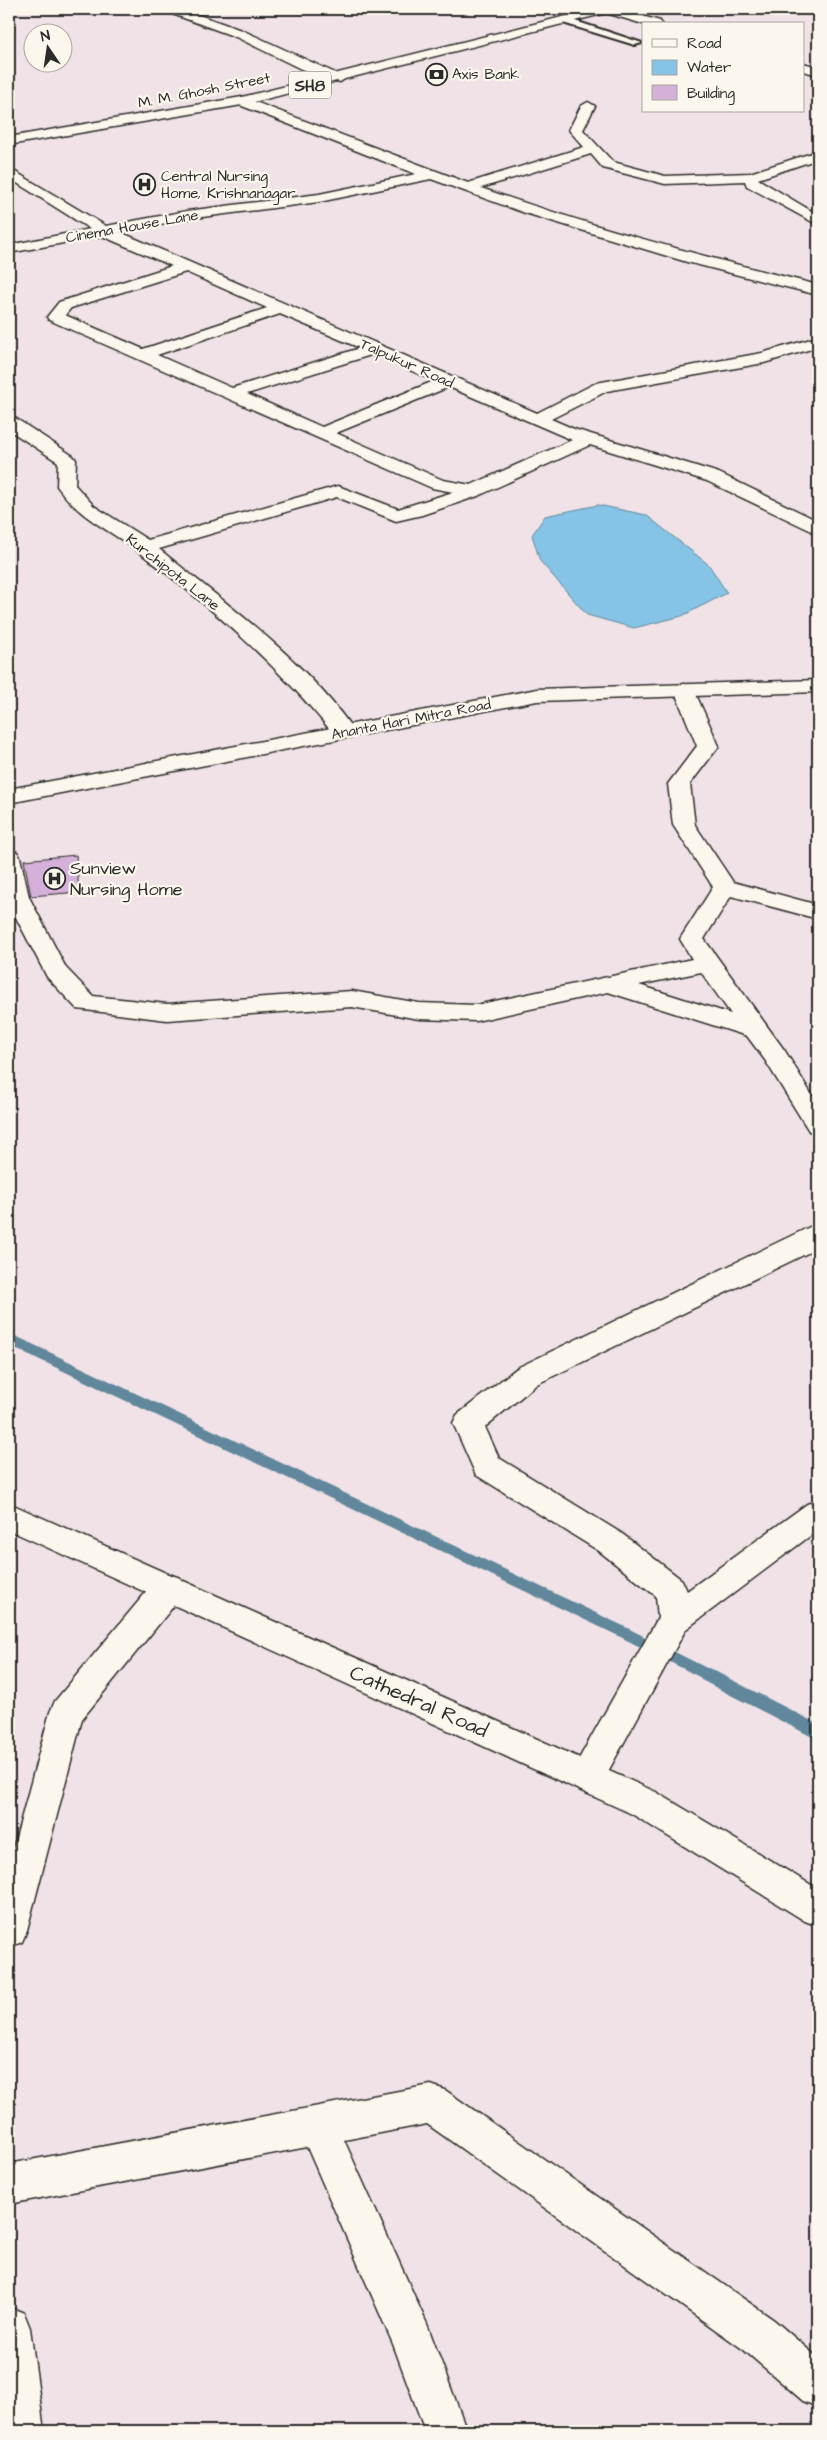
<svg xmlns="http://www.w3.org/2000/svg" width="827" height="2440" font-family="'Architects Daughter',sans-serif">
<rect width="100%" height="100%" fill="#f0e2e6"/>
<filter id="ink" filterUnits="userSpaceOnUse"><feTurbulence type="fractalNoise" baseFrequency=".02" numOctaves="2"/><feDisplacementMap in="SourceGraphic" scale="10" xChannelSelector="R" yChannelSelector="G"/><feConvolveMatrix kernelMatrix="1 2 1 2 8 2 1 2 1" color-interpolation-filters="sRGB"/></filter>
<g filter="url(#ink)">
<path fill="#85c4e6" stroke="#61879b" d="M598 505 646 515 709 565 727 593 682 616 634 628 587 615 540 561 532 535 545 516Z"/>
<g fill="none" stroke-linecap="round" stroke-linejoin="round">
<path stroke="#61879b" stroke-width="11" d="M9 1339 621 1631 710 1676"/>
<path stroke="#61879b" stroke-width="14" d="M707 1675 818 1732"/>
</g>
<path fill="#d5b0d9" stroke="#2b2b2b" d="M76 855 79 892 31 896 24 860Z"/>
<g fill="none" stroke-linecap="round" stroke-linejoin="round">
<defs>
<path id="service" d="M563 19H569L642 43 635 45 563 23Z"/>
<g id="minor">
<path d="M165 9H182L244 31 346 78 340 82 301 69 236 37 167 12Z"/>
<path d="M242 97 468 183 584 147 569 130 581 106 588 102 595 106 583 130 613 162 665 176 750 173 818 151V159L758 179 818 215V225L747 186 745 181 665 184 603 168 591 154 481 188C592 227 705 257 818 285V295L687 262 525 213 431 179 319 202 187 219 120 232 537 413 596 383 762 353 818 337V347L764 363 607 391 551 419 574 429 719 473 818 521V534L707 481 590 445 478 496 422 515 396 521 337 497 159 549C227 605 304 658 355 732L352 737 344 738 336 737C279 666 211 607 139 552 109 529 80 519 57 486L58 462 9 430V417L15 418 73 456 76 460 75 485 94 506 148 540 338 486 398 509 453 492 432 488 49 320 47 317 59 302 172 266 102 236 9 253V245L90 229 9 178V168L106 226 187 211 319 194 416 174 237 104 235 101ZM186 272 267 308 143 349 65 315 71 308ZM280 314 360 348 232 388 157 355ZM374 354 434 381 322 427 247 394ZM449 387 572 440 471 485 443 480 336 433Z"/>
<path d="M684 684 691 686 694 690 719 746 690 784 695 825 733 882 818 905V919L731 896 704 939 785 1051 818 1105V1134L809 1131 765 1060 747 1036 608 992 476 1021 419 1019 352 1007 167 1020 77 1009 47 977 9 904V850L17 852 20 857 29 897 66 968 93 996 167 1004 352 991 419 1003 476 1005 692 959 680 939 713 887 673 825 668 784 697 746 674 690 677 686ZM701 972 731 1014 639 985Z"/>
<path d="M818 1223V1248L537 1384 485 1427 499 1458 621 1533 682 1580 687 1591 807 1504 818 1500V1530L686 1629 599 1788 587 1793 575 1788 570 1777 575 1766 658 1618 656 1596 599 1551 476 1475 453 1423 457 1415 517 1368Z"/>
<path d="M169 1574 180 1578 185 1588 180 1598 82 1719 27 1930 22 1942 9 1947V1864L50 1712 55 1701 158 1578Z"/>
<path d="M431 2085 445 2090 774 2320 818 2358V2407L803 2401 744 2350 427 2124 344 2140 427 2324 467 2431H425L393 2344 307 2147 9 2204V2164Z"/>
<path d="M9 2307 24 2313 30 2328 44 2431H9Z"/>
</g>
<path id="tertiary" d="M9 1503 656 1792 818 1889V1926L805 1921 632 1814 9 1530Z"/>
<path id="secondary" d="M818 680V692L537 701 9 803V789L537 689Z"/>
<g id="primary">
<path d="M594 9H617L660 21 662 24H643L606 13 242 105 9 145V137L242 97Z"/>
<path d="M803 63 818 67V75L803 71Z"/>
</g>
</defs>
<use href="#service" stroke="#2b2b2b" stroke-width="4"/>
<use href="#minor" stroke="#2b2b2b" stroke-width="3"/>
<use href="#tertiary" stroke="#2b2b2b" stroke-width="3"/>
<use href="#secondary" stroke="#2b2b2b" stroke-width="3"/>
<use href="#primary" stroke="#2b2b2b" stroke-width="3"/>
<use href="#service" fill="#fbf7ec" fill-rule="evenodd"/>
<use href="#minor" fill="#fbf7ec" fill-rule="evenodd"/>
<use href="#tertiary" fill="#fbf7ec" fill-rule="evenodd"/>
<use href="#secondary" fill="#fbf7ec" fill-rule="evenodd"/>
<use href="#primary" fill="#fbf7ec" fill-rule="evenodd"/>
</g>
</g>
<defs>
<symbol id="bank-ring" viewBox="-11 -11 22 22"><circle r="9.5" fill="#fbf7ec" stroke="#2b2b2b" stroke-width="1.5"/><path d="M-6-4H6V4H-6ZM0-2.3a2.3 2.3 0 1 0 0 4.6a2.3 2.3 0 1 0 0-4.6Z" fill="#2b2b2b"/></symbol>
<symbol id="hospital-ring" viewBox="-11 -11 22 22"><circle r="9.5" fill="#fbf7ec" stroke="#2b2b2b" stroke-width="1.5"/><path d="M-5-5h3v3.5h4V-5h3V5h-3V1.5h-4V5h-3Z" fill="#2b2b2b"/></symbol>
</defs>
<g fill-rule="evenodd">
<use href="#bank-ring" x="424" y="62" width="25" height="25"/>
<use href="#hospital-ring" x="132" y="172" width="25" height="25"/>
<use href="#hospital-ring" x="42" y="866" width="25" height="25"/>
</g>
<g text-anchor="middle" stroke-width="4.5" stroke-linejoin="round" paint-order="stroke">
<g font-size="15" fill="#2b2b2b" stroke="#fbf7ec" text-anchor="start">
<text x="452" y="79">Axis Bank</text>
<text x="161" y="181">Central Nursing<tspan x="161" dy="17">Home, Krishnanagar</tspan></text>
</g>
<g font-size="15" fill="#2b2b2b" stroke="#fbf7ec">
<text transform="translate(204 90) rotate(-11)" y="5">M. M. Ghosh Street</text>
<text transform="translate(132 226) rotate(-10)" y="5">Cinema House Lane</text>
<text transform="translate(407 363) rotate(24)" y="5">Talpukur Road</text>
<text transform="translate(173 572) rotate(38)" y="5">Kurchipota Lane</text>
<text transform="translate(411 719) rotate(-11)" y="5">Ananta Hari Mitra Road</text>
</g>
<rect fill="#fbf7ec" stroke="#696865" stroke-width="1" x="289" y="71.5" width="42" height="27" rx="4"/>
<g font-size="16" font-weight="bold" fill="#2b2b2b">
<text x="310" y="91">SH8</text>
</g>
<g font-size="18" fill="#2b2b2b" stroke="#fbf7ec" text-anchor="start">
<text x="70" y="874">Sunview<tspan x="70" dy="21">Nursing Home</tspan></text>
</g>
<g font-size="21" fill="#2b2b2b" stroke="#fbf7ec">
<text transform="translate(419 1701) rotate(24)" y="7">Cathedral Road</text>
</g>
</g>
<rect width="827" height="2440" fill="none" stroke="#fbf7ec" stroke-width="30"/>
<rect x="15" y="15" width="797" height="2410" fill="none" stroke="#2b2b2b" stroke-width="2" filter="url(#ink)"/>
<rect x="642" y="22" width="162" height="90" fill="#fbf7ec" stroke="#a8a59f"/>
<rect x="652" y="39" width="25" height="8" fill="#fbf7ec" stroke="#a8a59f"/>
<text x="687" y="48" font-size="15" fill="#2b2b2b">Road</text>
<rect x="652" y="60" width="25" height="15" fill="#85c4e6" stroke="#a8a59f"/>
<text x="687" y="72" font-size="15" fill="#2b2b2b">Water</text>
<rect x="652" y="85" width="25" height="15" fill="#d5b0d9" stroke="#a8a59f"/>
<text x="687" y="98" font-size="15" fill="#2b2b2b">Building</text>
<g transform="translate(48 48) rotate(347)"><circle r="24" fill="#fbf7ec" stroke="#a8a59f"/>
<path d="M0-4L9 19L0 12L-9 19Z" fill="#2b2b2b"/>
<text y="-8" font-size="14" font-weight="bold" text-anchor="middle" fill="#2b2b2b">N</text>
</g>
</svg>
